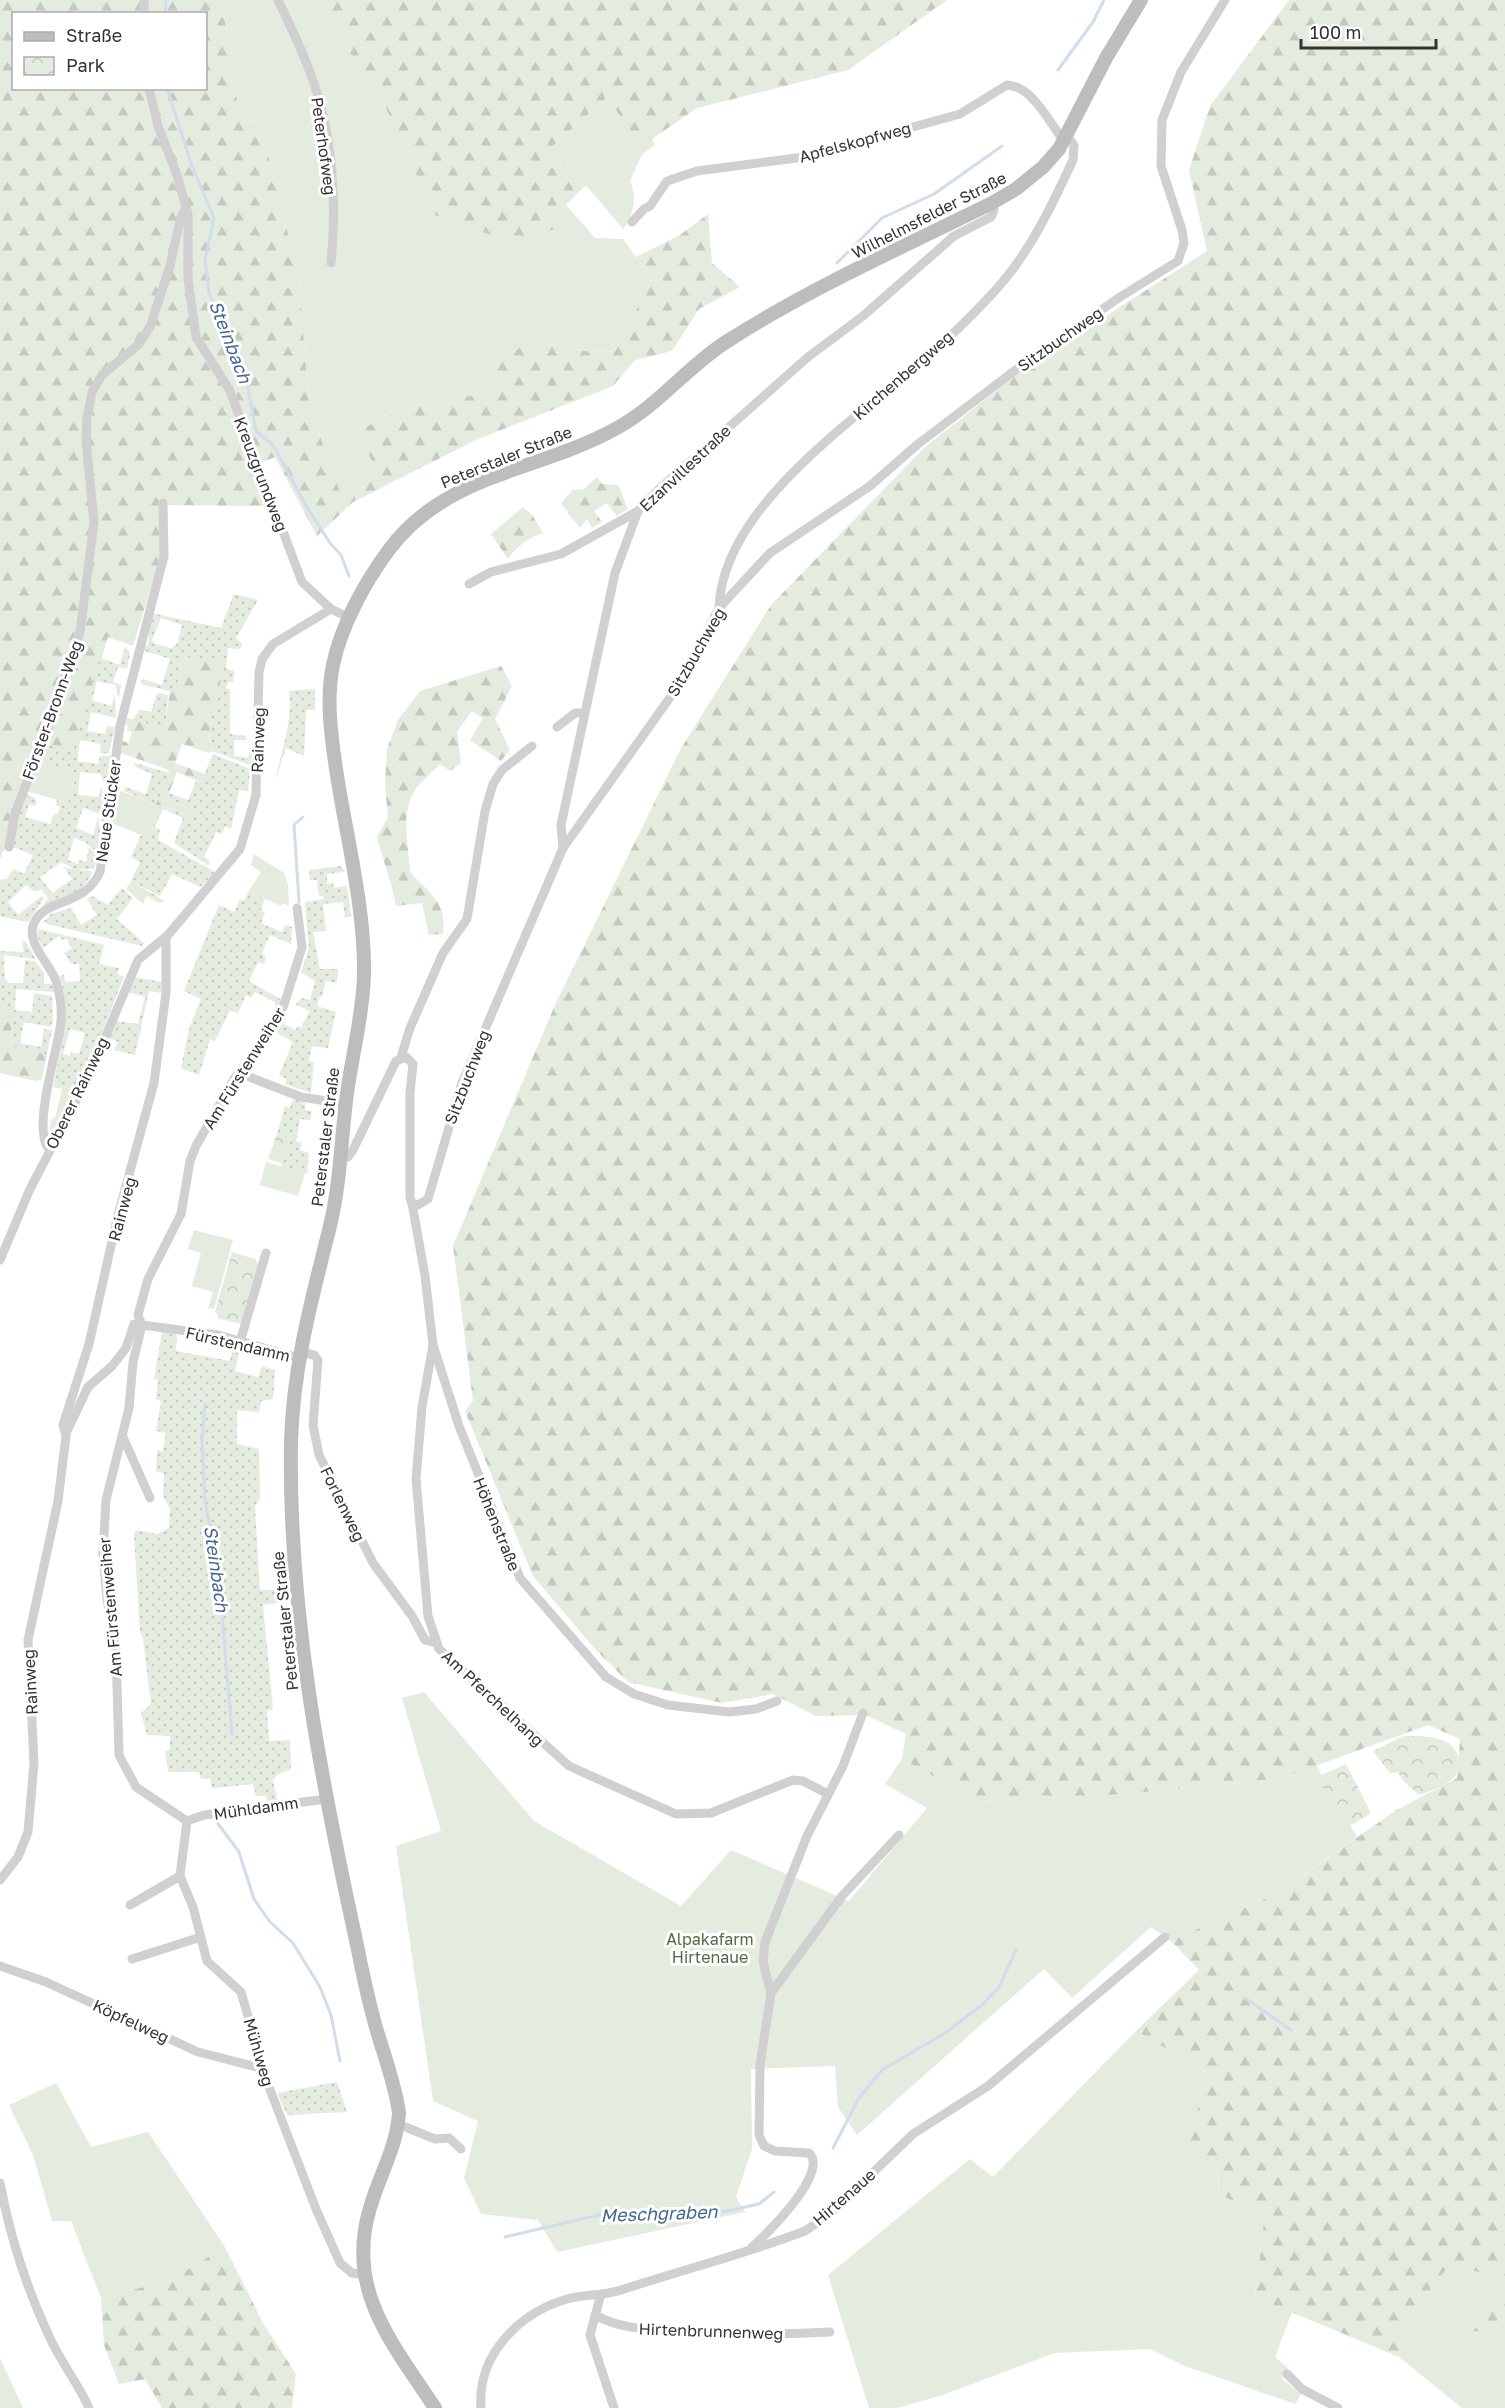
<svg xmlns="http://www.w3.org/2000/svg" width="1505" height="2408" font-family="'Golos Text',sans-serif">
<defs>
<pattern id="forest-firs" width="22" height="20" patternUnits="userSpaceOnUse" patternTransform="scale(1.5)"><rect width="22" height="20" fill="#e4ebdf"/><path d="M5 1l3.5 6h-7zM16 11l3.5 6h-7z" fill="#c4cac0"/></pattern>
<pattern id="park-crowns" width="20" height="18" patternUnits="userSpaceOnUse" patternTransform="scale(1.5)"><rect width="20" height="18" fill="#e4ebdf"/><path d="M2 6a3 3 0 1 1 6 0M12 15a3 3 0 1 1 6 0" fill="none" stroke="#c4cac0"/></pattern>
<pattern id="garden-dots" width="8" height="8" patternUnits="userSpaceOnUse" patternTransform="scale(1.5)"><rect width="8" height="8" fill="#e4ebdf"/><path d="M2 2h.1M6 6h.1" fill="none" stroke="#c4cac0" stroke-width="1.8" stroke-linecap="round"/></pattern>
</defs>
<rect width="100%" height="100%" fill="#fff"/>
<g fill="#e4ebdf">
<path d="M222 0H324L351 54 379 93 558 228 566 205 595 238 623 239 652 280 614 352 583 351 545 339 492 392 408 407 359 430 378 477 343 500 309 406 299 278 260 121 240 120Z"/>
<path d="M608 96 633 135 646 128 655 145 642 154 630 181C637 196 634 216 623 229L553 146Z"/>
<path d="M38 761 76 774 68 803 26 791Z"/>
<path d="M116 789 160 806 149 838 112 823Z"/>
<path d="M254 854 284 873 288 885 289 906 283 903 281 906 249 891 261 872 251 865Z"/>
<path d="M54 1085 79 1090 59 1120 50 1140 47 1138 52 1118H55L62 1089 53 1087Z"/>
<path d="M266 1162 305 1173 298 1196 260 1185Z"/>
<path d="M194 1230 233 1240 214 1309 208 1308 213 1292 192 1286 201 1253 188 1249Z"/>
<path d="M424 1692 534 1821 681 1906 731 1850 849 1901 927 1808 885 1784 902 1759 978 1801 1126 1794 1282 1778 1316 1765 1357 1837 1276 1894 1171 1941 1151 1927 1072 1998 1044 1969 857 2135 838 2107 835 2066 751 2069 752 2149 736 2197 745 2212 557 2252 538 2220 481 2214 464 2178 478 2121 433 2101 396 1846 441 1831 402 1698Z"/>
<path d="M1136 2031 1212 2075 1219 2195 1265 2213 1255 2296 1292 2312 1275 2357 1288 2368 1282 2379 1301 2394 1295 2404 1185 2366 1150 2349 1054 2353 943 2395 897 2408H869L828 2275 970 2159 993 2177Z"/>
<path d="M56 2083 91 2147 148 2132 225 2247 170 2280 101 2298 71 2221H52L33 2155 9 2105Z"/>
<path d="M1449 2265 1494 2276 1499 2299 1473 2331 1505 2334V2408H1462L1399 2357 1412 2312Z"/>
<path d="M0 2358 23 2408H0Z"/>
</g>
<g fill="url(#forest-firs)" fill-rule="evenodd">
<path d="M0 0H222L240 120 260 121 299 278 309 406 343 500 378 477 359 430 408 407 492 392 495 356 546 339 583 351 614 352 652 280 636 257 680 235 708 214 712 263 740 287 699 309 672 351 635 360 613 386 478 439 353 502 317 536 275 457 255 465 269 506 160 505 161 556 133 646 108 637 73 751 38 761 0 859ZM14 14H206V88H14Z"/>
<path d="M324 0H947L848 70 697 108 652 139 646 129 633 135 607 97 553 146 586 185 566 205 558 228 511 242 435 215 379 93 351 54Z"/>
<path d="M1289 0H1505V2334L1473 2331 1499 2299 1494 2276 1450 2265 1412 2312 1399 2357 1255 2297 1265 2213 1219 2195 1218 2170 1182 2147 1212 2075 1136 2031 1199 1970 1171 1941 1276 1894 1395 1811 1457 1778 1460 1739 1428 1725 1282 1778 1126 1794 978 1801 902 1759 906 1734 866 1715 816 1716 773 1694 722 1703 628 1682 595 1649 533 1576 465 1411 473 1401 453 1246 555 1005 680 750 771 605 925 447 1025 368 1207 251 1189 170 1210 106Z"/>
<path d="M597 477 602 484 618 485 628 509 617 516 607 503 594 511 602 522 592 528 587 519 580 528 561 503 573 490 584 489Z"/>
<path d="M523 507 533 516 543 533C528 538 517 546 508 559L491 534Z"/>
<path d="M182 656 222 661 220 696 209 735 212 751 209 753 182 744 175 763 205 774 201 782 177 772 167 798 193 811 191 816 155 804 162 795 169 770 121 753 122 741 129 743 132 732 127 730 128 725H125L127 718 165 728 170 689 178 684Z"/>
<path d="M501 666 512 686 495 719 510 750 501 761 470 740 483 718 472 711 457 732 461 763 450 771 440 764C432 773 419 782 414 792 400 817 409 845 410 872 430 894 447 902 443 934L429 935 422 903 396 906C392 882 383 861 377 837L388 817 385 784 387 749 398 720 420 691Z"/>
<path d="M131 881 165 901 159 903 146 896 143 904 126 889Z"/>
<path d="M0 1001 11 1019 12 1046 47 1054 42 1079 36 1081 0 1073Z"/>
<path d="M225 2247 263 2323 296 2374 292 2408H162L145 2379 119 2384 104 2345 101 2298 170 2280Z"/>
</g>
<g fill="url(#park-crowns)">
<path d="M277 1134 290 1138 282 1163 268 1159Z"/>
<path d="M232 1252 255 1259 258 1265 241 1324 217 1318 218 1314 215 1312Z"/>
<path d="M1404 1736C1415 1736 1432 1736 1442 1740 1449 1742 1455 1748 1458 1756 1466 1780 1436 1789 1419 1795L1403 1781 1398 1772 1390 1773 1373 1751Z"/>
<path d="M1346 1764 1371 1813 1348 1827 1317 1777Z"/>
</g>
<g fill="url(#garden-dots)" fill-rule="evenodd">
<path d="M234 594 258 600 236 638 242 644 240 649 228 648 226 669 234 671 233 683 228 682 226 688 230 690V734L246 736V740H234V756L248 758 250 751H253V766L212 751C209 734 207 709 220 696L221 661 182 656 178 684 169 691 141 684 142 679 162 685 170 659 142 650 148 645 149 636 146 633 152 613 221 628ZM161 618 182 625 177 644 171 648 155 644 152 640Z"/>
<path d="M125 646 130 653 127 669 118 667 113 682 121 685 119 698 115 685 97 681 92 700 111 706 115 695 116 718 91 712 87 731 105 734 107 726 115 727 109 753H100L101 744 80 740 77 761 98 764 100 756H112L107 793 101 774 80 772 78 795 99 797 101 786C106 799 105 811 103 826L100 814 83 808 76 828 93 835 98 817 99 827 102 828 99 854 85 842 74 838 68 860 78 864 79 860 86 862 89 847 98 856 94 869H74L61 862 40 877 52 893 72 879 64 867C74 871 83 868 92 872 85 893 60 900 41 908L48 898 41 889 35 892 26 885 8 902 18 915 42 896 44 899 28 922 0 916V880L7 879 13 869 24 874 33 855 13 847 12 828 26 794 35 798 37 802 35 806 29 804 25 817 50 824 54 814H58L60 807 56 805 57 800 68 803 76 774 38 761 48 743 73 751 100 658 120 665Z"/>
<path d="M315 689V710H306L304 756 286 748 275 781C281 752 293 721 289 691Z"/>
<path d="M157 693 168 695 165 728 133 720 139 710 151 712Z"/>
<path d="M213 754 250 769 248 791 239 790 231 829 225 826 222 834 216 832 204 857 210 861 208 865 174 843 183 818 163 809 155 827 160 830 158 840 213 871 214 874 200 887 172 874 160 896 131 881 140 862 131 857 141 835 149 838 160 806 191 816 192 810 167 798 169 793 188 800 196 781 201 782Z"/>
<path d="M135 763 169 773 162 795 155 804 124 791 125 787 146 794 152 774 134 766Z"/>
<path d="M341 866 345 872 327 874V884L333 883 334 888 347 886 351 916 345 918 343 902 323 904 326 931 313 932 320 969H338L337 983 326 981 322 997H319L317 1006 336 1012 328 1048 312 1046 309 1061 314 1062 311 1093 285 1084 287 1079 279 1075 293 1042 276 1032 284 1018 286 1019 284 1024 295 1030 298 1026 301 1028 310 1011 295 1004 302 998 310 1000 315 981 301 972 309 948 305 902 324 899 323 896H319L317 880H310L309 870Z"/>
<path d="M122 888 133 898 117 919 144 943 142 946 47 924 44 921 51 914 71 908 81 925 97 915 87 899 92 896 108 905Z"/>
<path d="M249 891 265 899 261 910 265 913 261 923 282 932 285 925 292 927 291 944 270 935 262 953 266 958 264 964 258 962 249 981 282 1000 275 1012V1002L255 992 251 998 246 995 238 1013 230 1010 215 1041 210 1039 199 1075 181 1068 189 1029 201 999 184 991 219 905 234 912 240 899 244 901Z"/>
<path d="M38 929 104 945 99 964 119 968 117 974 124 977 93 1055H90L79 1090 54 1085C59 1047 72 1014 60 976L64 975 65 982 80 981 79 964H71L64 953 72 949 66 938 62 940 59 936 43 948 37 936ZM70 1029 85 1033 79 1054 71 1052 70 1056 63 1054Z"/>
<path d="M22 941H25L36 959 4 955 5 978 8 983H23L25 960 35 961 44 973V984H53L54 992 16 989 15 1010 32 1012 34 993 52 996 53 1019 51 1027 24 1022 20 1043 41 1047 44 1029 52 1030 47 1054 12 1046 11 1019 0 1001V951L24 952Z"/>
<path d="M134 977 162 982 161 993 149 991 135 1055 114 1050 118 1042 110 1038 116 1021 138 1024 145 997 128 992Z"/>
<path d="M293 1099 305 1103V1110L312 1111 310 1120 300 1119 296 1141 302 1143 300 1150 309 1153 307 1174 281 1166 290 1138 277 1134 285 1106 290 1108Z"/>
<path d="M162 1332 177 1334 176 1351 230 1361 232 1351 239 1352 235 1371 258 1377 262 1366 275 1370 273 1399 261 1401 259 1412 237 1410V1444L259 1449 260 1499 255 1506 260 1590H283L284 1602 263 1605 273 1709 267 1711 269 1741 290 1740 291 1769 277 1775 273 1781 278 1802 268 1804 266 1796H256L253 1784 215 1788H212L210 1778 201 1779 199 1772H168L165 1751 170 1750V1736L147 1735 141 1713 151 1704 143 1639 140 1632 134 1534 137 1530 157 1534 169 1528 170 1509 163 1495 164 1473 156 1472 157 1450 163 1451 166 1433 156 1431 161 1401 156 1399 158 1380 154 1379Z"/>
<path d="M337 2082 347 2112 287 2115 277 2093Z"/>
</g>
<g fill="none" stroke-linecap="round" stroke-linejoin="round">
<g stroke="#d0ddec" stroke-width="3">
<path d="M165 14 166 0"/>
<path d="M1058 70 1093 22 1104 0"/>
<path d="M167 88 191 163 214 218 205 260 209 293 245 373 256 431 273 445 308 509 330 543 341 555 349 576"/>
<path d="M837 263 882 218 934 194 1002 146"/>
<path d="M299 902 294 825 303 817"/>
<path d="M205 1404 202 1439 205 1502 218 1564 232 1734"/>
<path d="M216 1821 239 1852 254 1899 270 1922 293 1943 320 1987 331 2015 340 2061"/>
<path d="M1245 1998 1291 2030"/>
<path d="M833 2148 859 2098 882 2070 945 2033 982 2005 999 1987 1016 1950"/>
<path d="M505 2237 603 2214 727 2211 759 2204 774 2192"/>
</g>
<g stroke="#d0d0d0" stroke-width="9">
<path d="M144 0V14"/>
<path d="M278 0C294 34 312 70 321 107 334 156 336 213 331 263"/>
<path d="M149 88 158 126 177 175 188 214V279L196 337 230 391 302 582 331 609 350 618"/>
<path d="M632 222 644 209 650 206 667 181 697 171 804 157 960 114 1007 85C1033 86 1050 124 1064 141"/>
<path d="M469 584 491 572 561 554 638 511"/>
<path d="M719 608C722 505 862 415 932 353 955 332 979 309 1000 285 1031 250 1053 203 1073 160L1074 145 1067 136"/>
<path d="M557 727 575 713H584"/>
<path d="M9 847 15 813 48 728 80 632 94 522 86 441 87 418 92 392 102 375 138 345 150 327 170 266 180 220 186 206"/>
<path d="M563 848 561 825 615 573 638 511 658 490 808 357 863 316 954 236 991 217 994 210 992 203"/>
<path d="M401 1057 410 1028 443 953 467 919 485 811 493 784 502 770 532 746"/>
<path d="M239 1073 301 1097 346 1104"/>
<path d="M50 1150C30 1132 59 1047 61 1021 62 1008 60 994 56 981 50 963 25 943 34 923 45 898 84 907 100 872L120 726 164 556 163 503"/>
<path d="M341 1159 348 1157 353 1150 396 1061 406 1057 413 1064 410 1093V1198L412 1203 418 1205 428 1199 462 1083 563 848 681 682 719 608 770 553 870 486 918 444 1022 365 1120 297 1178 261 1184 243 1182 230 1161 166 1162 120 1181 72 1225 0"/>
<path d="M412 1203 425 1276 433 1345 459 1426 520 1578 606 1677 634 1694 668 1705 729 1712 756 1709 777 1701"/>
<path d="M0 1260 30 1189 88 1078 138 960 168 935 240 849 256 795 259 672 262 659 273 644 331 609"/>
<path d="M240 1342 266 1253"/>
<path d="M433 1345 422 1407 416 1479 428 1616 439 1649 569 1766 676 1814 711 1813 793 1780 803 1781 828 1794"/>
<path d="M300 1352 314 1355 318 1360 313 1425 319 1455 373 1563 412 1616 425 1640 436 1643"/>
<path d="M67 1431 88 1387 112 1366 126 1348 134 1324 218 1335 299 1358"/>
<path d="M123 1437 150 1498"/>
<path d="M187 1821 136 1787 119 1755 116 1650 107 1599 103 1555 106 1500 129 1408 133 1362 142 1325 138 1315 148 1279 181 1214 190 1161 196 1146 234 1079 258 1048 284 1005 302 947 297 908"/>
<path d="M187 1821 180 1876 193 1907 207 1961 241 1992 267 2082 316 2209 340 2263 352 2273 365 2275"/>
<path d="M187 1821 204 1815 326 1799"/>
<path d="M0 1880 18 1857 28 1832 34 1763 28 1640 58 1501 66 1436 63 1425 89 1344 117 1219 154 1083 166 993V937"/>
<path d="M130 1905 180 1876"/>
<path d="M132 1959 201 1937"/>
<path d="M0 1966 46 1982 198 2052 264 2069"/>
<path d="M771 1993 763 1962 765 1942 807 1836 843 1766 863 1713"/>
<path d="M398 2124 435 2139 449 2138 461 2149"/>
<path d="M0 2183C10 2236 26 2287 49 2336 60 2361 78 2383 89 2408"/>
<path d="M752 2247C767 2234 830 2172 809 2153L775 2151 764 2146 759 2135 760 2065 771 1993 842 1896 899 1835"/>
<path d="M601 2294 590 2335 614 2408"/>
<path d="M595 2315C622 2330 650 2329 681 2331 731 2335 779 2335 830 2332"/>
<path d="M1287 2374 1302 2389 1338 2408"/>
<path d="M481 2408C477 2355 519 2313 567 2299 585 2294 604 2296 621 2290 682 2270 745 2254 805 2231L830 2214 913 2134 988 2086 1165 1937"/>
</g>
<path stroke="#bdbdbd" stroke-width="14" d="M435 2408C393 2344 345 2290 370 2208 379 2176 397 2147 399 2113 395 2082 383 2053 375 2024 368 1998 362 1971 357 1945 321 1780 288 1612 291 1442 293 1367 312 1298 330 1226 340 1185 341 1143 346 1101 351 1059 363 1017 364 975 365 906 346 836 336 769 331 735 326 699 333 665 341 626 364 584 388 551 445 473 538 472 617 428 659 405 687 367 726 342 810 288 903 247 992 203L1016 189 1043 167 1059 149 1106 58 1141 0"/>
</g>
<g text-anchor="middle" stroke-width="6" stroke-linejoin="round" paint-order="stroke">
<g font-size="16" fill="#333" stroke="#fff">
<text transform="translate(855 142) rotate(-15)" y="6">Apfelskopfweg</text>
<text transform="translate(324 146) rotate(82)" y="6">Peterhofweg</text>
<text transform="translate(929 215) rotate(-27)" y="6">Wilhelmsfelder Straße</text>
<text transform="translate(1060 339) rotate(-35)" y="6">Sitzbuchweg</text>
<text transform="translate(903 375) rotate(-41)" y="6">Kirchenbergweg</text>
<text transform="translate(506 457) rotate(-22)" y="6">Peterstaler Straße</text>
<text transform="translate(685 468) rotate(-43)" y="6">Ezanvillestraße</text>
<text transform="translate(261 474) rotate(69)" y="6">Kreuzgrundweg</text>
<text transform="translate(696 652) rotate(-60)" y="6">Sitzbuchweg</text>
<text transform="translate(52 710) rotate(-70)" y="6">Förster-Bronn-Weg</text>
<text transform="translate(258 740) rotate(-88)" y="6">Rainweg</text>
<text transform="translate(108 811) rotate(-82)" y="6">Neue Stücker</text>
<text transform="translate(244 1068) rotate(-58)" y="6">Am Fürstenweiher</text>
<text transform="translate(467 1077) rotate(-69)" y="6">Sitzbuchweg</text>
<text transform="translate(77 1093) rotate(-64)" y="6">Oberer Rainweg</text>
<text transform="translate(325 1137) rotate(-83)" y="6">Peterstaler Straße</text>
<text transform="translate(122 1209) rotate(-75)" y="6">Rainweg</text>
<text transform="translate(238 1344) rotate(13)" y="6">Fürstendamm</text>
<text transform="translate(343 1504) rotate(64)" y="6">Forlenweg</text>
<text transform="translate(497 1524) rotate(68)" y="6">Höhenstraße</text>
<text transform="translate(110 1607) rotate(-95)" y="6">Am Fürstenweiher</text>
<text transform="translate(285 1621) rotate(-96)" y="6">Peterstaler Straße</text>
<text transform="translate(30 1682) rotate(-93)" y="6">Rainweg</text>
<text transform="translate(493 1698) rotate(43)" y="6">Am Pferchelhang</text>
<text transform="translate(256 1808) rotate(-8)" y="6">Mühldamm</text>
<text transform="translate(131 2021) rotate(25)" y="6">Köpfelweg</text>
<text transform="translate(259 2052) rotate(74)" y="6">Mühlweg</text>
<text transform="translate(844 2197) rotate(-41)" y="6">Hirtenaue</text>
<text transform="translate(711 2331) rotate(2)" y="6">Hirtenbrunnenweg</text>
</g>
<g font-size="16" fill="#4f6d42" stroke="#fff">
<text x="710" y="1945">Alpakafarm<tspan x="710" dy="18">Hirtenaue</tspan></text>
</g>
<g font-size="18" font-style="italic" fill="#446891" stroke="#fff">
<text transform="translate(230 342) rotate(69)" y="6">Steinbach</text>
<text transform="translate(216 1569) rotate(82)" y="6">Steinbach</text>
<text transform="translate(659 2214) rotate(-2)" y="6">Meschgraben</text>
</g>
</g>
<rect x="12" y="12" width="195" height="78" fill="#ffffff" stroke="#adadad" stroke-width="1.5"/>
<rect x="24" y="32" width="30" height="9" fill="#bdbdbd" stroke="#adadad" stroke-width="1.5"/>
<text x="66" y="42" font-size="18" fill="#333333">Straße</text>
<rect x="24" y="57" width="30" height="18" fill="url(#park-crowns)" stroke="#adadad" stroke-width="1.5"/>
<text x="66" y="72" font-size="18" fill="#333333">Park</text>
<path d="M1301 39v9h135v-9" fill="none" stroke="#333333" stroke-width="3"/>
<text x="1310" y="39" font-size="18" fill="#333333" stroke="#ffffff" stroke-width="4.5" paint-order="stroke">100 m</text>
</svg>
